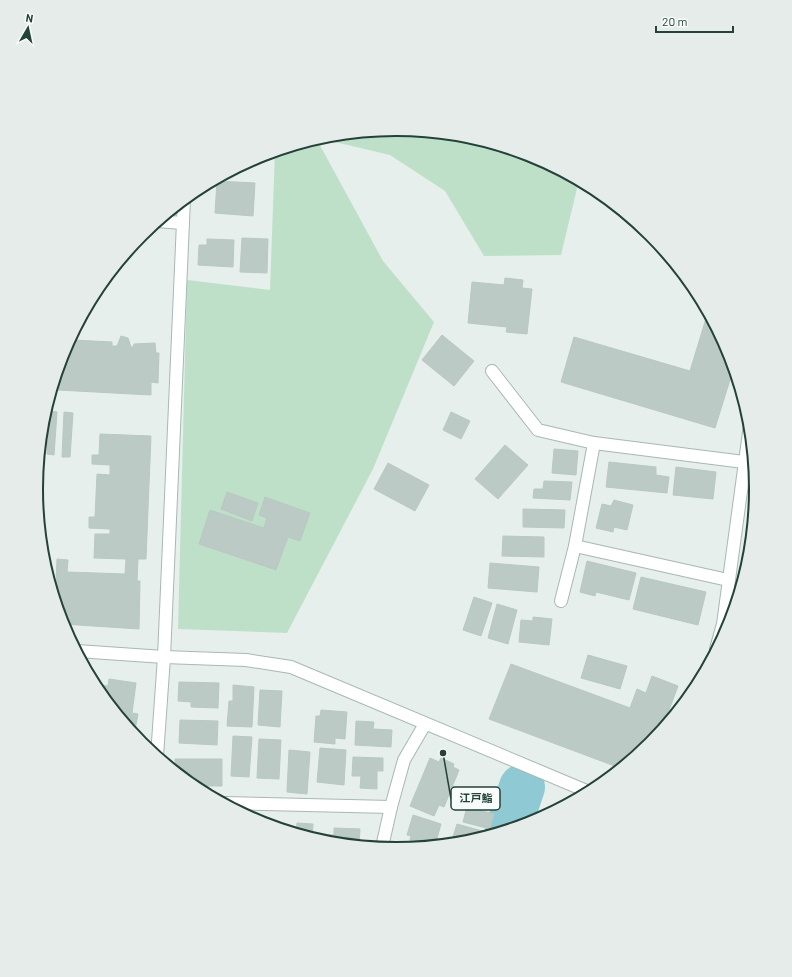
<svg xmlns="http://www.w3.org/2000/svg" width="792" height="977" font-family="Barlow,'Noto Sans JP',sans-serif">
<rect width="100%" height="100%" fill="#e6efeb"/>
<g fill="#bfe0c8">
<path d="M396 129 466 135 534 156 579 180 561 255 484 256 445 191 390 155 318 138 326 135Z"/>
<path d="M316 138 383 261 434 322 373 469 287 633 178 629 187 280 270 290 275 151Z"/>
</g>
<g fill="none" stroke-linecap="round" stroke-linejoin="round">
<path stroke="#8ec9d4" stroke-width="46" d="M508 829 522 787"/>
</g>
<g fill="#bbcac4" stroke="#b8c9c2">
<path d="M253 159 254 164H243Z"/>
<path d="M217 181 255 183 253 216 215 213Z"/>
<path d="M242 238 268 239 267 273 240 272Z"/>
<path d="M207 239 234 240 233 267 198 265 199 245H207Z"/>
<path d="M505 278 523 280 522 288 532 289 527 334 506 332 507 327 468 323 472 282 504 285Z"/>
<path d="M708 312 729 351 734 367 715 428 561 382 574 337 690 371Z"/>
<path d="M72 335H73V340L112 342V346H117L121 336 128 338 131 347H133L134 344 155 343 156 353H159L158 383 151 382V395L58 390 60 363 63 351Z"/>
<path d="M442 335 474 361 454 386 422 360Z"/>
<path d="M49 411 57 412 54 455 47 454Z"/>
<path d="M64 412 73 413 70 457H62Z"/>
<path d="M451 412 470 421 461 439 443 430Z"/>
<path d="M100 434 151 436 146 559H138L137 581H140L139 629 63 624 50 583H56L57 559 68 560 67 572 125 574 126 559 94 558 95 534H110V529L89 528V517H95L97 474 110 475V465L92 464V455H99Z"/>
<path d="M505 445 528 465 498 499 475 479Z"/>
<path d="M554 449 578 451 576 475 552 473Z"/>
<path d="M609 462 656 467V475L669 477 667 493 606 487Z"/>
<path d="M388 463 429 485 415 511 374 489Z"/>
<path d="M676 467 716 472 713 499 673 495Z"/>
<path d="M544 481 572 482 570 500 533 498 534 489H543Z"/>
<path d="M227 492 258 503 252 521 221 509Z"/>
<path d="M265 497 310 513 300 541 288 537 276 570 199 544 210 510 264 528 267 518 259 515Z"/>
<path d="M614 500 633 505 627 530 614 527 613 532 596 528 602 504 611 506Z"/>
<path d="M523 509 565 510 564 528 523 527Z"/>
<path d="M503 536 544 537V557L502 556Z"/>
<path d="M587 561 636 573 629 600 596 592 595 596 580 592Z"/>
<path d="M490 563 539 567 537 592 488 588Z"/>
<path d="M641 577 706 592 698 625 633 609Z"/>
<path d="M474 597 492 603 481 636 463 630Z"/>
<path d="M497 604 517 610 508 644 488 638Z"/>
<path d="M533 617 552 619 549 645 519 642 521 620 533 621Z"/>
<path d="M588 655 627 666 620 689 581 678Z"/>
<path d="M511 664 630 708 637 689 646 693 652 676 678 686 662 729 650 743 620 768 489 719Z"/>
<path d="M109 679 136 683 132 713 138 714 134 735 95 685 108 686Z"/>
<path d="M179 682 219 683 218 708 191 707V702L178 701Z"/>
<path d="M233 685 254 687 252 727 227 726 229 701H233Z"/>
<path d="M260 690 282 691 280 727 258 725Z"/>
<path d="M321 710 347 712 345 739 335 738V744L314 742 316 716H320Z"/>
<path d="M180 720 218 721 217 745 179 743Z"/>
<path d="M356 721 374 722 373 729 392 730 391 747 355 745Z"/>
<path d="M233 736 252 737 249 777 231 776Z"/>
<path d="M259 739 281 740 279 779 257 778Z"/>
<path d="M320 748 346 750 344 785 317 782Z"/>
<path d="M289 750 310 752 307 794 287 792Z"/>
<path d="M353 757 383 758V771H377V789L360 788 361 776H352Z"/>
<path d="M430 758 439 762 441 758 454 764 453 767 459 770 444 807 439 805 434 816 410 806Z"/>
<path d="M175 759H222V786H193L175 770Z"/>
<path d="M467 807 494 814 490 829 463 822Z"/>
<path d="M413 815 441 824 436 842 434 841 433 845 419 846 409 844 411 836 407 835Z"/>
<path d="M297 823 313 824 312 837 296 833Z"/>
<path d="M457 824 486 832 485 836 466 842 451 843Z"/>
<path d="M334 828 360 829 359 845 320 840 321 834 334 835Z"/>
</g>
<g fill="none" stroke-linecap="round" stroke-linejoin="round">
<defs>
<path id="service" d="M492 371 538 430 594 443"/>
<g id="minor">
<path d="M157 221 183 223"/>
<path d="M728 580 575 546 594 443 744 462"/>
<path d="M561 601 575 546"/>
<path d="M157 756 164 657 184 199"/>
<path d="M225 803 391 807"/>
<path d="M382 847 391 807 404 760 425 724"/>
</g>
<g id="tertiary">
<path d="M716 649 723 624 750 425"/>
<path d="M77 651 164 657 246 660 291 667 589 792"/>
</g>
</defs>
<use href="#service" stroke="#a8b8b2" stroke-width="14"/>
<use href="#minor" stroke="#a8b8b2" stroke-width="14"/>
<use href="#tertiary" stroke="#a8b8b2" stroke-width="14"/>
<use href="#service" stroke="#fff" stroke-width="12"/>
<use href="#minor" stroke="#fff" stroke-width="12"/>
<use href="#tertiary" stroke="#fff" stroke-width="12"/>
</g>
<path d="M0 0H792V977H0ZM43 489a353 353 0 1 1 706 0a353 353 0 1 1-706 0Z" fill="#e6ecea" fill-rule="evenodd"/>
<path fill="none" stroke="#24423a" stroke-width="2" d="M43 489a353 353 0 1 1 706 0a353 353 0 1 1-706 0Z"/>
<path fill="none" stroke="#24423a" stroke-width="1.5" d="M443 753L451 799"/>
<circle fill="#24423a" stroke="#f7fbf9" stroke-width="1.5" cx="443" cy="753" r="4"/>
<rect fill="#f7fbf9" stroke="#24423a" stroke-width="1.5" x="451" y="787" width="49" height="23" rx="4"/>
<g font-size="11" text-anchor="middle" font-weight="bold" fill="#24423a">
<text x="476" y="802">江戸鮨</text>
</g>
<g transform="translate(28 28) rotate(9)" stroke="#f7fbf9" stroke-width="3" paint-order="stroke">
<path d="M0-3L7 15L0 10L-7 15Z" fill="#24423a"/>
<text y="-6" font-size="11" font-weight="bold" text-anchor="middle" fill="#24423a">N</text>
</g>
<path d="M656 26v6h77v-6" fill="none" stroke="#24423a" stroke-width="2"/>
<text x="662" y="26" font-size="12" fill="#24423a" stroke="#f7fbf9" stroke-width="3" paint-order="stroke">20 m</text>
</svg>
